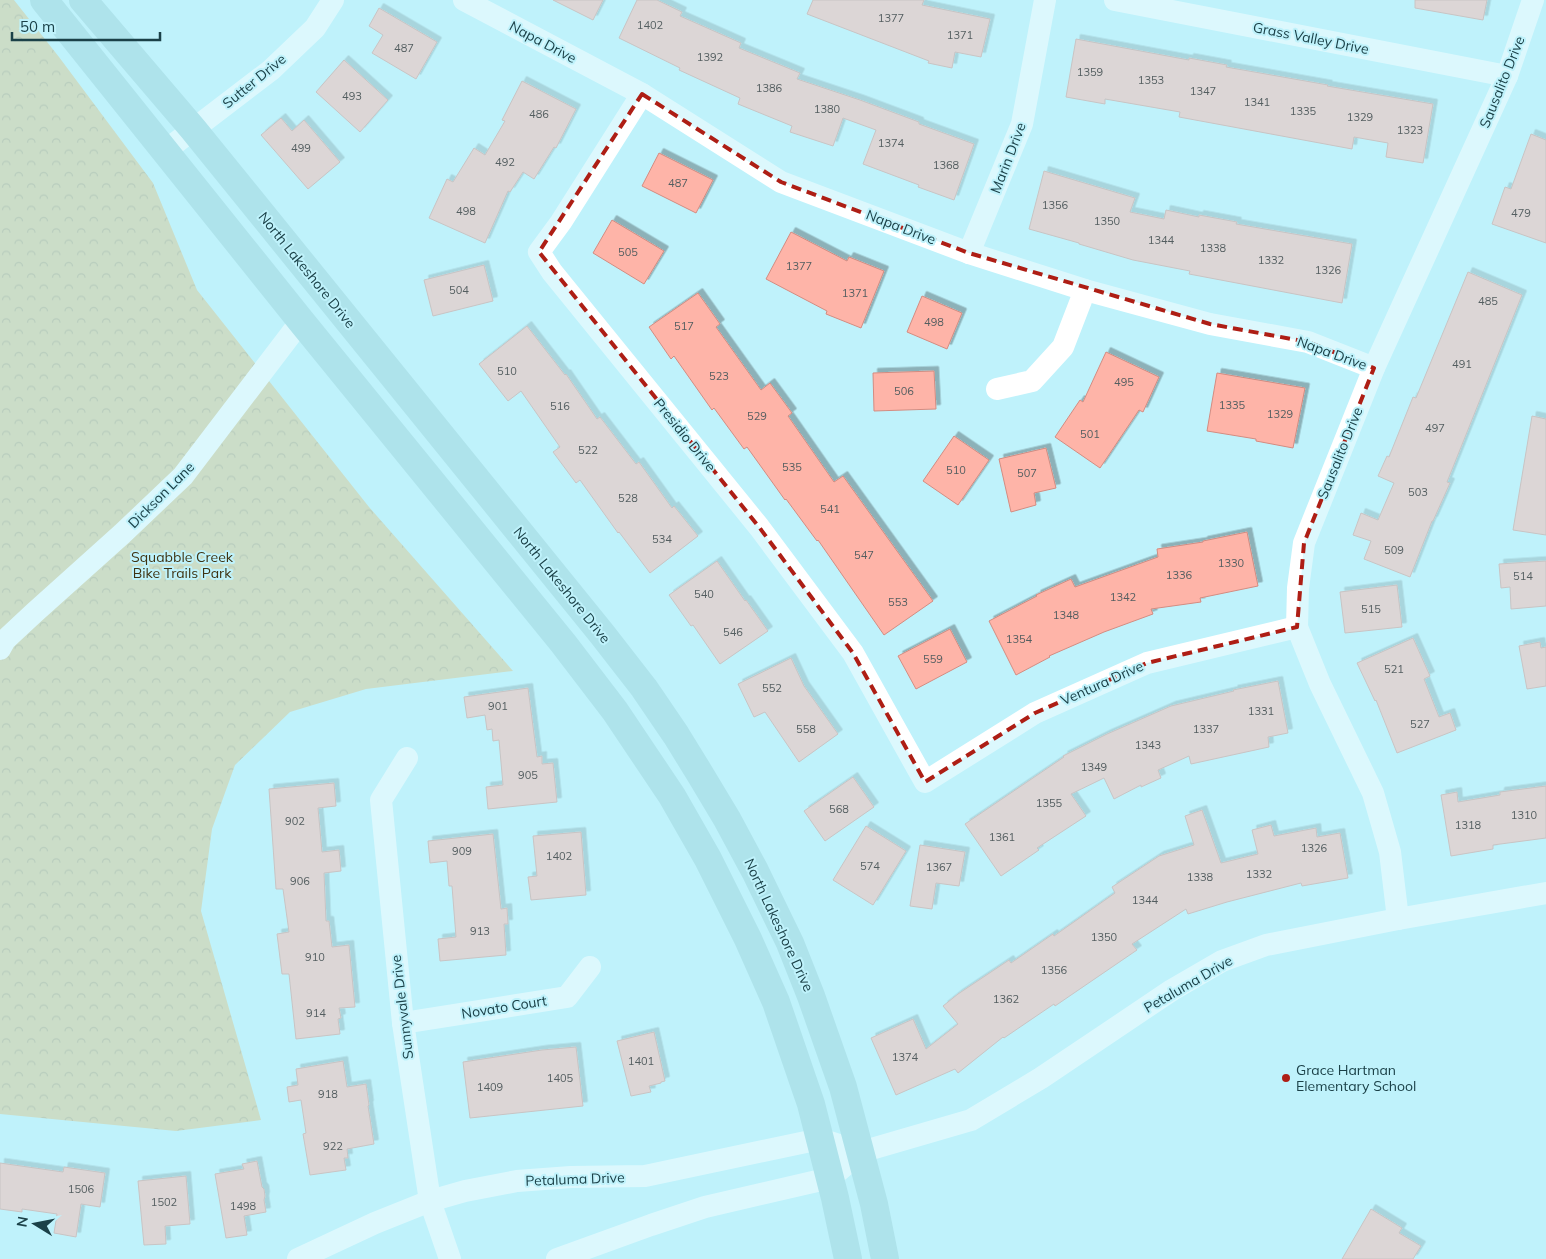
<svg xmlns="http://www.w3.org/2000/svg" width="1546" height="1259" font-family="Mulish,sans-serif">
<defs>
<pattern id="park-crowns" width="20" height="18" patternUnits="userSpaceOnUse" patternTransform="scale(1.25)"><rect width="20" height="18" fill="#dac38a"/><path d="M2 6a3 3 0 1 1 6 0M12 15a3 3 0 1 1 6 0" fill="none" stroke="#b0a073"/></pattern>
<filter id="shadow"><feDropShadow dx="4.5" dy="-4.5" stdDeviation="0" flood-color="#0004"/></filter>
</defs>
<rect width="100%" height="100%" fill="#bff2fb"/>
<path fill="url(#park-crowns)" d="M0 0H14L59 57 153 183 197 290 369 507 513 671 366 689 290 712 235 765 212 829 201 911 261 1120 176 1131 0 1114Z"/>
<g fill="#feb4a8" stroke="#d38c81" filter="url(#shadow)">
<path d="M553 0H603L593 20Z"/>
<path d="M637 0H657L682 12 680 16 741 43 739 48 800 73 797 79 860 100 919 122V124L974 144 954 200 918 187 919 185 863 164 876 130 843 118 833 146 790 132 792 126 738 104 740 98 679 70 680 68 619 38Z"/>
<path d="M813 0H924L922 5 990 19 981 57 955 52 952 68 928 63 929 61 807 14Z"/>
<path d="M1415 0H1487L1483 20 1415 8Z"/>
<path d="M379 8 437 42 416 79 372 53 383 35 369 26Z"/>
<path d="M1076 39 1189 60V58L1227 65 1226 67 1328 85 1327 86 1433 104 1423 163 1386 157 1388 143 1354 137 1352 149 1179 117 1180 112 1105 99V104L1066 97Z"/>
<path d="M344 60 388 100 360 132 316 92Z"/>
<path d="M522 81 576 109 556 148 554 147 534 179 523 172 510 192 508 191 485 243 429 218 447 179 453 182 474 148 485 155 505 121 502 120Z"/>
<path d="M281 118 292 131 304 120 340 162 308 189 261 135Z"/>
<path d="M1531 134 1546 140V243L1492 224 1505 187 1511 189Z"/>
<path d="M659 153 713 180 696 213 642 186Z"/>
<path d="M1044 171 1135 198 1130 212 1164 219 1166 210 1199 217V215L1237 222 1236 224 1352 244 1342 303 1189 274 1190 271 1133 260 1079 244V243L1029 229Z"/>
<path d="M612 220 664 251 644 284 593 253Z"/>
<path d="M791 232 847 261 849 257 884 271 861 328 826 314 827 311 766 279Z"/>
<path d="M484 265 493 301 433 316 424 280Z"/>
<path d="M1468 272 1522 295 1447 482 1450 483 1433 521H1432L1410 577 1364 559 1371 541 1353 535 1361 513 1378 520 1394 483 1378 476 1387 456 1389 457 1413 397 1416 398Z"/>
<path d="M698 293 720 324 716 327 761 390 770 383 792 413 788 416 834 482 843 476 933 601 884 635 818 540 817 541 786 499 785 500 747 447 744 449 714 408 712 410 674 356 671 359 649 327Z"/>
<path d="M922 296 962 313 947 349 907 332Z"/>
<path d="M527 326 565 375 566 374 597 419 600 417 636 464 639 462 672 508 674 506 698 536 650 573 619 532 618 533 580 480 576 483 553 452 560 447 521 391 508 401 479 364Z"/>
<path d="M1106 352 1159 377 1143 412 1139 410 1100 468 1055 437 1080 400 1083 402Z"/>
<path d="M934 371 936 409 874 411 873 373Z"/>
<path d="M1217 373 1305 388 1293 448 1256 441V439L1207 431Z"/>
<path d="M1532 416 1546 419V535L1513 530Z"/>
<path d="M954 436 989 460 958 505 923 481Z"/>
<path d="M1046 448 1056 488 1034 493 1036 505 1011 512 999 459Z"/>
<path d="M1247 532 1258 586 1200 598 1201 602 1151 609 1153 614 1104 632 1049 656 1050 657 1016 675 989 621 1037 596 1036 595 1071 579 1075 587 1158 557 1157 549 1203 542V541Z"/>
<path d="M717 561 745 601 746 600 768 631 720 664 693 625 691 626 669 595Z"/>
<path d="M1546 561V606L1511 609 1510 587 1501 588 1499 564Z"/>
<path d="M1397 585 1402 627 1345 633 1340 592Z"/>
<path d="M950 629 967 662 916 689 898 656Z"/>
<path d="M1413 638 1430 676 1424 679 1439 717 1450 713 1456 730 1397 753 1376 700 1375 701 1357 663Z"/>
<path d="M1540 642 1541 648 1546 647V686L1527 689 1519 646Z"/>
<path d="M791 658 804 686 838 734 799 762 765 712 754 717 738 684Z"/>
<path d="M1278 681 1288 733 1268 737 1269 747 1191 764 1189 756 1158 770 1161 778 1141 787V785L1114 799 1104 778 1071 794 1086 816 1037 848 1039 850 1001 876 965 824 1064 757 1063 756 1107 734 1171 706 1234 691 1233 690Z"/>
<path d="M528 688 537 757 542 756V764L553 763 557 802 488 809 486 787 503 785 499 740 493 741 492 729 487 730 485 715 467 718 464 697Z"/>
<path d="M853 777 874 807 825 841 804 811Z"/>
<path d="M334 783 336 806 318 808 322 852 339 850 341 871 324 873 326 921H329L332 947 349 945 355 1007 339 1008 341 1018 338 1019 340 1034 296 1039 289 974H282L277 934 289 932 283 889H276L269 789Z"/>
<path d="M1546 786V838L1493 845V849L1451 856 1441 795 1457 792 1458 802 1500 795V792Z"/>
<path d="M1202 810 1221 863 1258 854 1252 830 1271 825 1274 836 1316 828 1317 837 1340 833 1348 878 1302 886 1301 883 1227 902 1188 914 1186 909 1132 944 1137 950 1055 1006 1054 1004 1004 1038 1003 1037 958 1073 955 1069 896 1095 871 1038 913 1019 926 1049 958 1024 943 1006 958 994 1009 960 1011 963 1053 934 1054 936 1115 893 1112 887 1159 856 1194 845 1185 816Z"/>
<path d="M866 826 906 851 873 905 833 880Z"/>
<path d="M581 832 586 895 531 900 528 877 537 876 533 836Z"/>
<path d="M493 834 501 909 507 908 508 924H504L506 955 440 961 438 939 456 937 452 886H449L447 861 430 863 428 841Z"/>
<path d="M920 845 965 852 959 886 936 883 932 909 910 906Z"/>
<path d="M654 1032 665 1081 661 1082V1083L649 1086 651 1092 631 1096 617 1041Z"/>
<path d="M576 1047 583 1106 470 1118 463 1062 542 1050Z"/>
<path d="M343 1061 347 1087 366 1084 369 1105 368 1106 374 1144 347 1149 348 1158H344L346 1170 310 1175 303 1134 306 1133 301 1100 289 1102 287 1087 298 1085 296 1069Z"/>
<path d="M257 1161 262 1187 264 1189 265 1196 264 1200 266 1212 244 1216 247 1235 226 1238 215 1174 244 1169 242 1164Z"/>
<path d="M0 1163 63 1172 64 1167 105 1173 100 1207 81 1204 76 1237 54 1233 57 1214 22 1209V1212L0 1209Z"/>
<path d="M186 1176 190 1224 165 1226 166 1244 144 1245 138 1181Z"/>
<path d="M1371 1209 1402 1228 1399 1233 1421 1246 1413 1259H1342Z"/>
</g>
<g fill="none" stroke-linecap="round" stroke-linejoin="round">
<g stroke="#fff" stroke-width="22">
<path d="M464 0 642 94 781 182 969 253 1085 290 1210 324 1308 342 1374 368"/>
<path d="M1115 0 1507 76"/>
<path d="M642 94 561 222 539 252 552 272 759 527 853 653 925 782 1035 713 1147 663 1297 627"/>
<path d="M165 151 271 70 315 28 333 0"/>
<path d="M969 253 1022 124 1045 0"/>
<path d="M997 389 1032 381 1063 347 1085 290"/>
<path d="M0 649 5 640 34 613 122 534 183 476 301 321"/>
<path d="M407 758 381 800 403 1023 430 1201 450 1259"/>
<path d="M1398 919 1390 852 1373 793 1320 684 1297 627 1298 588 1304 543 1374 368 1507 76 1533 0"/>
<path d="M403 1023 567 997 590 967"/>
<path d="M298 1259 375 1223 430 1201 465 1191 517 1181 571 1177 645 1176 820 1139 861 1152"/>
<path d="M557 1259 651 1225 705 1207 830 1178 861 1152 971 1120 1041 1078 1172 990 1222 961 1266 945 1398 919 1546 893"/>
</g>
<g stroke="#9ad1d8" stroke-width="28">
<path d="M44 0 301 321 563 643 615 711 672 796 708 859 748 939 776 1002 811 1104 835 1198 848 1259"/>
<path d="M83 0 193 129 602 634 644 688 676 735 700 774 727 819 755 871 790 943 811 996 843 1087 874 1204 885 1259"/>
</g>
</g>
<path d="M0 0H1546V1259H0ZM642 94 781 182 969 253 1210 324 1308 342 1374 368 1304 543 1297 627 1147 663 1035 713 925 782 853 653 759 527 539 252Z" fill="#bff2fb" fill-opacity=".55" fill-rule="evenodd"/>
<path fill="none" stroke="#ae1e15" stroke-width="4" stroke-dasharray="10 6" stroke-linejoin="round" d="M642 94 781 182 969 253 1210 324 1308 342 1374 368 1304 543 1297 627 1147 663 1035 713 925 782 853 653 759 527 539 252Z"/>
<circle fill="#ae1e15" stroke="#bff2fb" stroke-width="2" cx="1286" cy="1078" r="5"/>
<g text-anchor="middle" stroke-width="4" stroke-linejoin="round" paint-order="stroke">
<g font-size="11" fill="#545e60">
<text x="891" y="22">1377</text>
<text x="650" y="29">1402</text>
<text x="960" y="39">1371</text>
<text x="404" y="52">487</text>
<text x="710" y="61">1392</text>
<text x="1090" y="76">1359</text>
<text x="1151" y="84">1353</text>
<text x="769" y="92">1386</text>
<text x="1203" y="95">1347</text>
<text x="352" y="100">493</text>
<text x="1257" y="106">1341</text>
<text x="827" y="113">1380</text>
<text x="1303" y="115">1335</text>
<text x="539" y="118">486</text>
<text x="1360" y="121">1329</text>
<text x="1410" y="134">1323</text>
<text x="891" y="147">1374</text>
<text x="301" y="152">499</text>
<text x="505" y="166">492</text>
<text x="946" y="169">1368</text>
<text x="678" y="187">487</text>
<text x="1055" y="209">1356</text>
<text x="466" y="215">498</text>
<text x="1521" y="217">479</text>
<text x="1107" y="225">1350</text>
<text x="1161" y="244">1344</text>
<text x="1213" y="252">1338</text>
<text x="628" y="256">505</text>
<text x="1271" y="264">1332</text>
<text x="799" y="270">1377</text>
<text x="1328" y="274">1326</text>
<text x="459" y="294">504</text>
<text x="855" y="297">1371</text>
<text x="1488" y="305">485</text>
<text x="934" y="326">498</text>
<text x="684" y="330">517</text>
<text x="1462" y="368">491</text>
<text x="507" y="375">510</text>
<text x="719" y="380">523</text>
<text x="1124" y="386">495</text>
<text x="904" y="395">506</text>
<text x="1232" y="409">1335</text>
<text x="560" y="410">516</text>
<text x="1280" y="418">1329</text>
<text x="757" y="420">529</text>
<text x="1435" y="432">497</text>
<text x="1090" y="438">501</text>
<text x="588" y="454">522</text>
<text x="792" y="471">535</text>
<text x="956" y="474">510</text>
<text x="1027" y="477">507</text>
<text x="1418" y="496">503</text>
<text x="628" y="502">528</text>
<text x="830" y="513">541</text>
<text x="662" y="543">534</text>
<text x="1394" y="554">509</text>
<text x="864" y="559">547</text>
<text x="1231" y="567">1330</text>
<text x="1179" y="579">1336</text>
<text x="1523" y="580">514</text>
<text x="704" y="598">540</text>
<text x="1123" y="601">1342</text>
<text x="898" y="606">553</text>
<text x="1371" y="613">515</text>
<text x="1066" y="619">1348</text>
<text x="733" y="636">546</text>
<text x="1019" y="643">1354</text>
<text x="933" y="663">559</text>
<text x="1394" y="673">521</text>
<text x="772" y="692">552</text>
<text x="498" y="710">901</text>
<text x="1261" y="715">1331</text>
<text x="1420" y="728">527</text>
<text x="806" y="733">558</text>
<text x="1206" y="733">1337</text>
<text x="1148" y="749">1343</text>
<text x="1094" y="771">1349</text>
<text x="528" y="779">905</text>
<text x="1049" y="807">1355</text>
<text x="839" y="813">568</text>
<text x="1524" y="819">1310</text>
<text x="295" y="825">902</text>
<text x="1468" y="829">1318</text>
<text x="1002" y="841">1361</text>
<text x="1314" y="852">1326</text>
<text x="462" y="855">909</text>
<text x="559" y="860">1402</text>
<text x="870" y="870">574</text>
<text x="939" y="871">1367</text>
<text x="1259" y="878">1332</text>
<text x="1200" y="881">1338</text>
<text x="300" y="885">906</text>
<text x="1145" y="904">1344</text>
<text x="480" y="935">913</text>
<text x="1104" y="941">1350</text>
<text x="315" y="961">910</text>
<text x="1054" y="974">1356</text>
<text x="1006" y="1003">1362</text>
<text x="316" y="1017">914</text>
<text x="905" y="1061">1374</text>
<text x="641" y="1065">1401</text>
<text x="560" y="1082">1405</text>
<text x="490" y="1091">1409</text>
<text x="328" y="1098">918</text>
<text x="333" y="1150">922</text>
<text x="81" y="1193">1506</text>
<text x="164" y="1206">1502</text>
<text x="243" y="1210">1498</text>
</g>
<g font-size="14" fill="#1b4148" stroke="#bff2fb">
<text transform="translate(1311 38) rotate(11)" y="5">Grass Valley Drive</text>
<text transform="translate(543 42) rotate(28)" y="5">Napa Drive</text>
<text transform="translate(254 81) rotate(-39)" y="5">Sutter Drive</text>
<text transform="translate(1502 82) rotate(-68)" y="5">Sausalito Drive</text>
<text transform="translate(1008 158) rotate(-69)" y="5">Marin Drive</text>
<text transform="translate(901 227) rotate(21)" y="5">Napa Drive</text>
<text transform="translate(307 270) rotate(51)" y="5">North Lakeshore Drive</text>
<text transform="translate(1332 353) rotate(20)" y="5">Napa Drive</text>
<text transform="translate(685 435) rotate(51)" y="5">Presidio Drive</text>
<text transform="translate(1340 453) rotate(-68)" y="5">Sausalito Drive</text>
<text transform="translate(161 495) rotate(-45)" y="5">Dickson Lane</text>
<text transform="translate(562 585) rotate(51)" y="5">North Lakeshore Drive</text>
<text transform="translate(1102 683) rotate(-24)" y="5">Ventura Drive</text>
<text transform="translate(779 925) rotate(65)" y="5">North Lakeshore Drive</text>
<text transform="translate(1188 984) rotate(-30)" y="5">Petaluma Drive</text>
<text transform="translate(402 1007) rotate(-97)" y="5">Sunnyvale Drive</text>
<text transform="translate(504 1007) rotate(-9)" y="5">Novato Court</text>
<text transform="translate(575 1179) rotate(-2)" y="5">Petaluma Drive</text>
</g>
<g font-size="14" fill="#3f3312" stroke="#bff2fb">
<text x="182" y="562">Squabble Creek<tspan x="182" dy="16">Bike Trails Park</tspan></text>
</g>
<g font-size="14" fill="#1b4148" stroke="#bff2fb" text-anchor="start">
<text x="1296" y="1075">Grace Hartman<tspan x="1296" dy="16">Elementary School</tspan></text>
</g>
</g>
<g transform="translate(35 1224) rotate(280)" stroke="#bff2fb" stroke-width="4" paint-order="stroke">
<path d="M0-4L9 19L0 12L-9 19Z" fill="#1b4148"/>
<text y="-8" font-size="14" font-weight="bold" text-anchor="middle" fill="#1b4148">N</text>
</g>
<path d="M12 32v8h148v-8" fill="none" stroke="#1b4148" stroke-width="2.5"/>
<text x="20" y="32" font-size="15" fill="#1b4148" stroke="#bff2fb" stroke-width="4" paint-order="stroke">50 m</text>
</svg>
